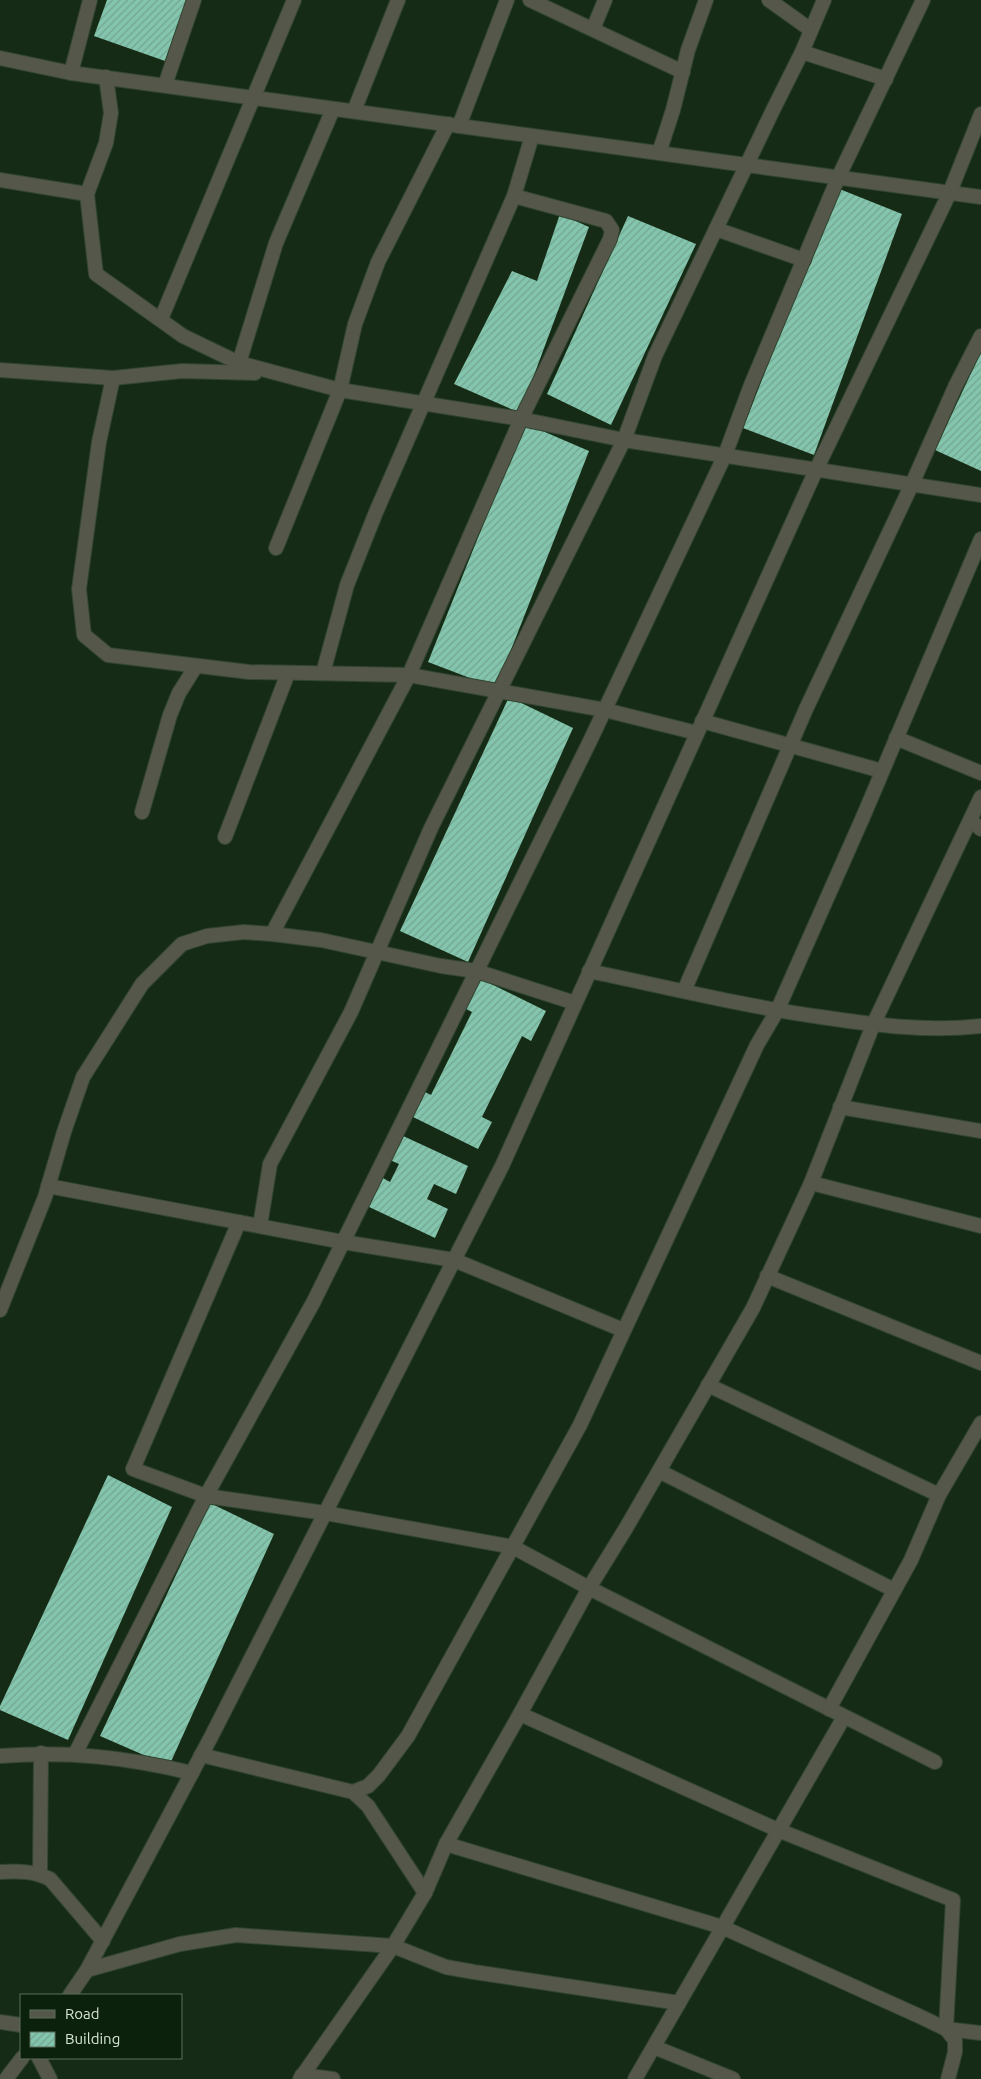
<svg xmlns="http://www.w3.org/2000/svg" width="981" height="2079" font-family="Ubuntu,sans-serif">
<defs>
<pattern id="building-hatch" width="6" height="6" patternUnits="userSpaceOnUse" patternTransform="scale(1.25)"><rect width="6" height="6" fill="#84c5ad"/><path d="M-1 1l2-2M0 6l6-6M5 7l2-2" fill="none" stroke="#73a592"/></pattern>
</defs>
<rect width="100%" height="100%" fill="#162b15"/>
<g fill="url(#building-hatch)">
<path d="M107 0H186L165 61 94 36Z"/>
<path d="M837 188 902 214 814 455 743 428Z"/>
<path d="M560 214 589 227 520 413 454 384 512 271 537 281Z"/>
<path d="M628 216 696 244 611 425 547 394Z"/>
<path d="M981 352V471L935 450Z"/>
<path d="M524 423 589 451 496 688 428 662Z"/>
<path d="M509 697 573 728 468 962 400 931Z"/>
<path d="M479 978 546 1011 531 1041 522 1036 482 1117 492 1122 478 1149 411 1116 423 1091 431 1095 472 1012 464 1008Z"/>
<path d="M401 1135 468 1166 456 1194 434 1184 427 1199 448 1209 435 1238 367 1206 381 1177 390 1182 399 1164 390 1160Z"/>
<path d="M108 1475 172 1507 68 1740 0 1710V1706Z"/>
<path d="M210 1503 274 1534 169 1766 100 1736Z"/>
</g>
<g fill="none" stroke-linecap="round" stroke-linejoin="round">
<defs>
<g id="minor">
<path d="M530 0 683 72"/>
<path d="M769 0 811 30"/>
<path d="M593 29 605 0"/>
<path d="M802 52 886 79"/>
<path d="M0 58 71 73 981 197"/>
<path d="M71 73 90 0"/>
<path d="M106 77 111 113 106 143 87 194 96 274 183 336 239 363 340 390 521 419 624 440 981 495"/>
<path d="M165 85 194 0"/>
<path d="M354 111 398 0"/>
<path d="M459 126 507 0"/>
<path d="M659 153 673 110 688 50 706 0"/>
<path d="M0 180 87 194"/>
<path d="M716 229 804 260"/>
<path d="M161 319 294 0"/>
<path d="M239 363 276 243 333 109"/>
<path d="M0 370 113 378"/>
<path d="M255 373 182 371 113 378 99 442 79 589 84 635 108 655 249 672 409 675 605 710 697 733"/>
<path d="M276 548 340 390 355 324 378 262 448 124"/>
<path d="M323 673 347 585 376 512 514 196 532 136"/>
<path d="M702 721 882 771"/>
<path d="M896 738 981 773"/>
<path d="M142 812 170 715 179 693 196 666"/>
<path d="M971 821 981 829"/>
<path d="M225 837 288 673"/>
<path d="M272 934 409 675 521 419 610 239 612 230 606 221 514 196"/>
<path d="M589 971C666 987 743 1006 821 1017 875 1025 927 1032 981 1026"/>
<path d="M684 991 806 709 912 484 955 387 981 336"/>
<path d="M840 1107 981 1131"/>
<path d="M811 1183 981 1226"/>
<path d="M48 1186 343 1242 454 1260 623 1330"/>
<path d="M239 1222 133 1469 206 1496 325 1513 513 1547 589 1588 935 1762"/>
<path d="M260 1226 270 1164 351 1012 431 828 624 440 655 356 773 110 802 52 824 0"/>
<path d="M767 1276 981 1363"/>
<path d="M0 1310 45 1197 64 1132 83 1077 142 984 182 944 207 936 244 932 272 934 321 940 441 966 476 971 575 1003"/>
<path d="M708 1385 939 1495"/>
<path d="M659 1471 894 1590"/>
<path d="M829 1709 911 1560 939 1495 981 1423"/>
<path d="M520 1714 778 1830 953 1900 946 2029 981 2033"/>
<path d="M75 1754 206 1496 314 1301 590 741 725 455 751 385 838 178 923 0"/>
<path d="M201 1755 353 1792 368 1806 425 1893"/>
<path d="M0 1756C69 1751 125 1757 192 1773"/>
<path d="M353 1792 368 1786 379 1775 408 1736 580 1425 757 1045 777 1011 863 817 981 539"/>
<path d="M446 1844 722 1927 919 2016 946 2029 955 2040V2052L948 2079"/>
<path d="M0 1872C18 1871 34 1871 50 1879L103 1941"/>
<path d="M40 1874 41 1753"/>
<path d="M87 1970 180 1944 236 1935 393 1946 446 1967 474 1972 679 2003"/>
<path d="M70 1995 87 1970 211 1737 502 1166 816 470 950 192 981 114"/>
<path d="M0 2022 21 2025"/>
<path d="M654 2047 733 2079"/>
<path d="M39 2058 50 2079"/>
<path d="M302 2075 333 2079"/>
<path d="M6 2079 22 2058"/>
<path d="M300 2079 393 1946 425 1893 446 1844 520 1714 589 1588 626 1528 753 1308 811 1183 873 1025 981 797"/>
<path d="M635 2079 844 1717"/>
</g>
</defs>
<use href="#minor" stroke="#314530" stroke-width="16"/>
<use href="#minor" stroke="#54574a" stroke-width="14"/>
</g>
<rect x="20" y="1994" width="162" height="65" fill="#0c210c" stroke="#5d6f5d"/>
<rect x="30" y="2010" width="25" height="8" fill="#54574a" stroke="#5d6f5d"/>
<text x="65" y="2019" font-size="15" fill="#d6e4d6">Road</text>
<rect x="30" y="2032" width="25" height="15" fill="url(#building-hatch)" stroke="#5d6f5d"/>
<text x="65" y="2044" font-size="15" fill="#d6e4d6">Building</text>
</svg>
